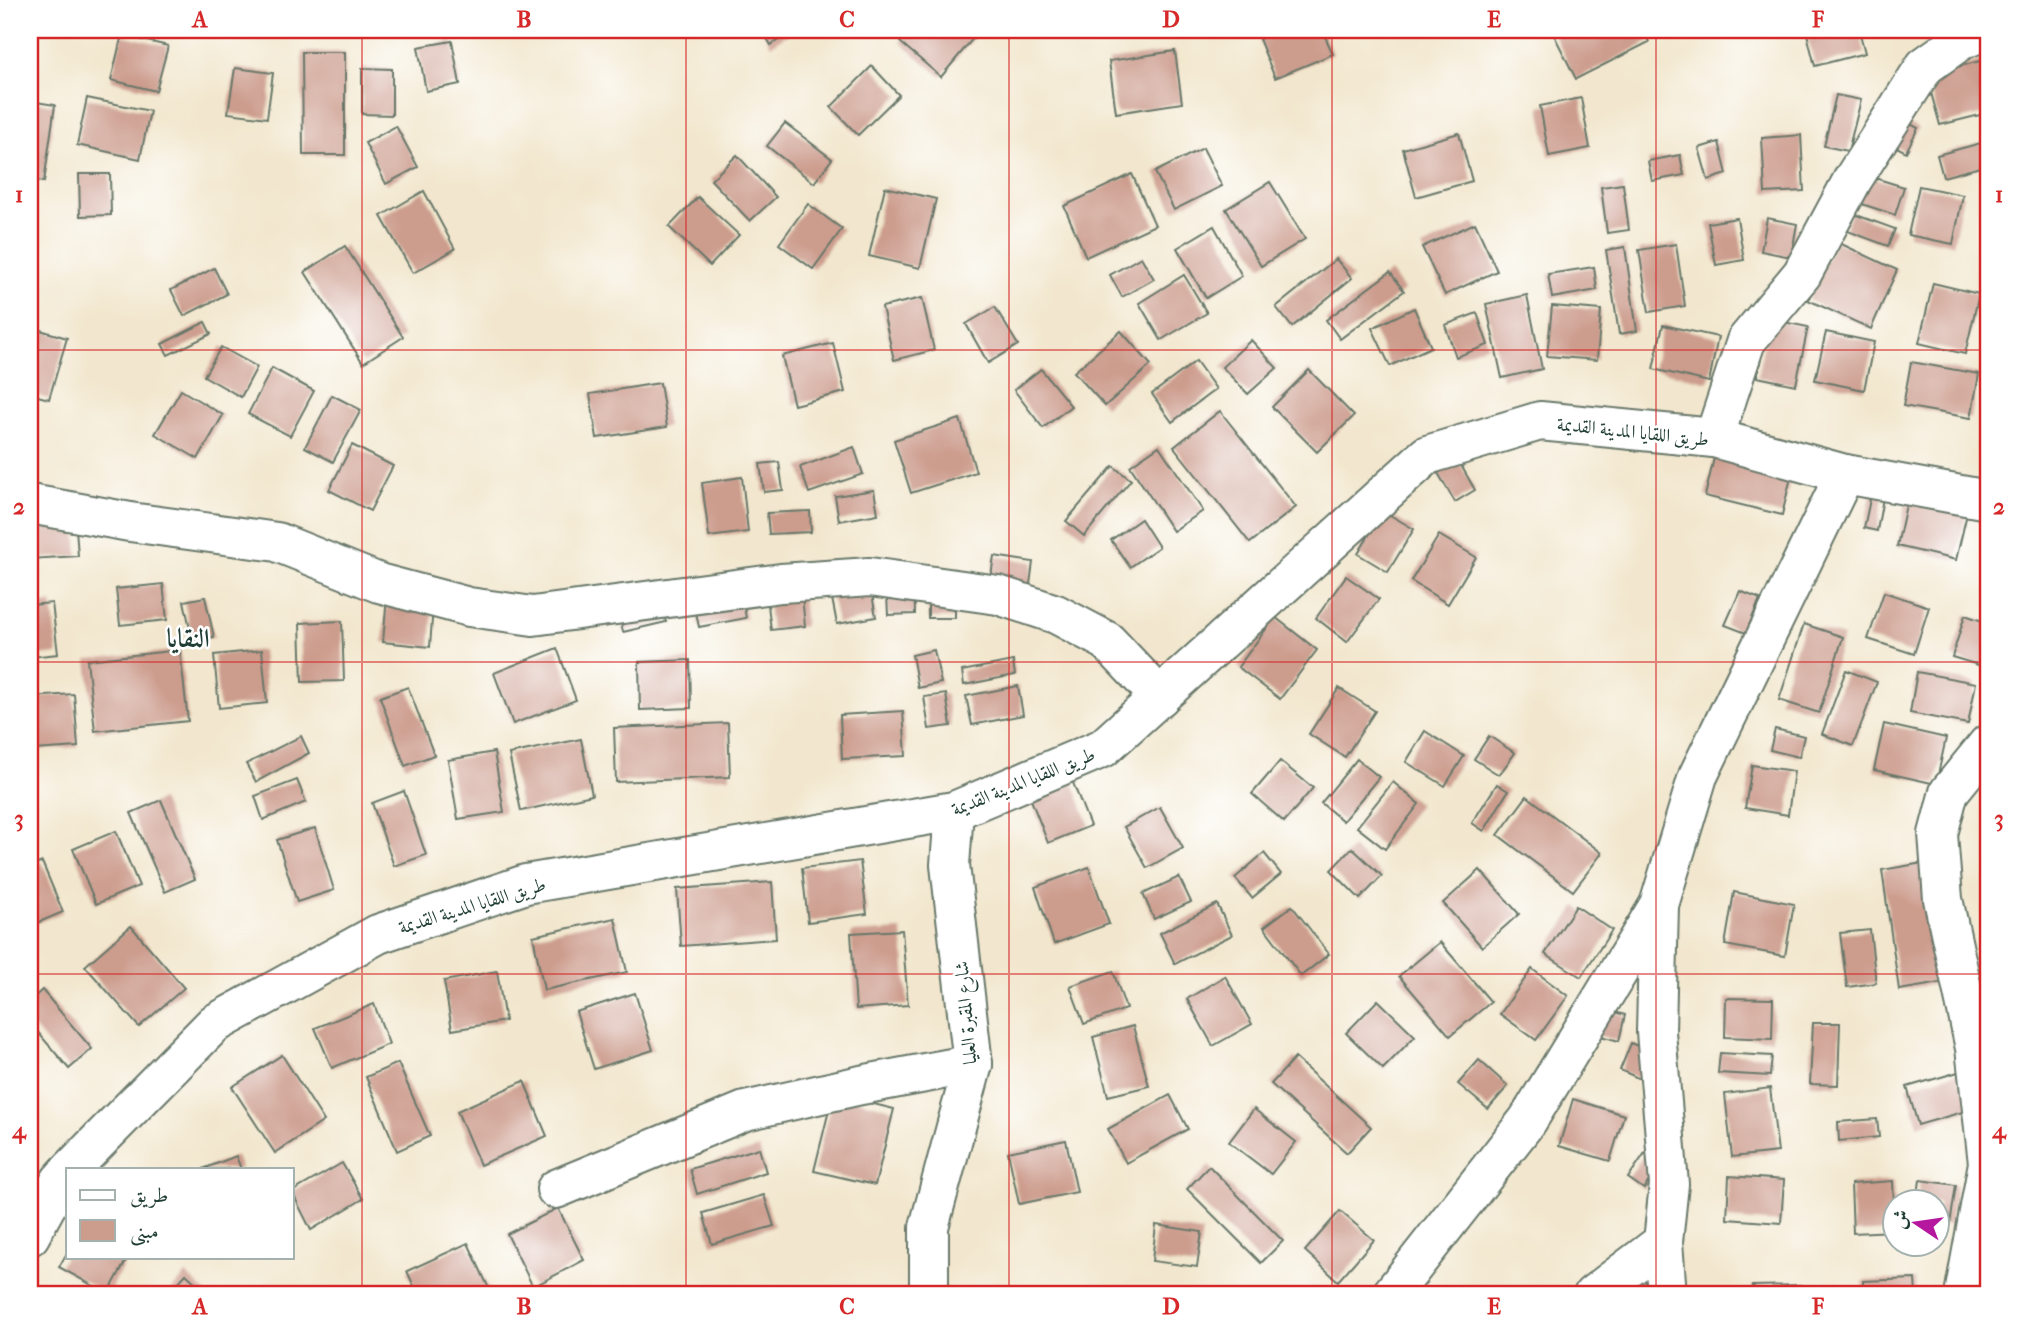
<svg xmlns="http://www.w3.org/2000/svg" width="2018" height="1325" font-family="'IM FELL French Canon',Amiri,serif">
<rect width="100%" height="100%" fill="#fff"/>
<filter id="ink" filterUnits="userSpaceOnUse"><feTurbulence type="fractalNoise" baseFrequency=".0143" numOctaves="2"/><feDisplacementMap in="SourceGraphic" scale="14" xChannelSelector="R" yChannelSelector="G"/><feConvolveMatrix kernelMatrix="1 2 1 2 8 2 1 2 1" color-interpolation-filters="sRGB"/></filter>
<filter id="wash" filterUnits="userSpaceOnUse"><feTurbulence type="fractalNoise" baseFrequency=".00686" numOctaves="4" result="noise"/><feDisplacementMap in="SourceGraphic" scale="28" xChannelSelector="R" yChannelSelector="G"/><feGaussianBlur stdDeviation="1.57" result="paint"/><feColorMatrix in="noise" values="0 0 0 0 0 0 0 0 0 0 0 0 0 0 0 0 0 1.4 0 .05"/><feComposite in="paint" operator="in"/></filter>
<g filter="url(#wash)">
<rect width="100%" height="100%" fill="#f2e7ce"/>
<g id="blocks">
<g fill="#cc9c8d">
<path d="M762 30H794L771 45Z"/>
<path d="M910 30H980L941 77 900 42Z"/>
<path d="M1280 30H1322L1333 54 1275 78 1259 39Z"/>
<path d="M1643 30 1649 42 1576 79 1552 31Z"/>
<path d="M1806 30H1859L1865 53 1815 66Z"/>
<path d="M122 35 168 46 156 91 111 80Z"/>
<path d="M452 41 460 84 426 91 418 47Z"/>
<path d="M1175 51 1182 103 1116 113 1109 61Z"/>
<path d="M302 52H345V155H303Z"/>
<path d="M1980 61 1988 92V113L1940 125 1926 75Z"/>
<path d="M872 66 899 95 858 135 831 107Z"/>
<path d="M235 68 273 73 267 118 228 113Z"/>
<path d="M362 68 392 69V115L362 114Z"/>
<path d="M1836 95 1861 100 1848 151 1824 146Z"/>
<path d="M87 98 150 111 140 159 77 145Z"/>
<path d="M1581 98 1590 148 1549 156 1540 106Z"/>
<path d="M30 101 55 105 44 182 30 180Z"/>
<path d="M1901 119 1918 128 1906 152 1889 143Z"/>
<path d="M785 123 832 159 814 183 767 146Z"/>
<path d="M396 126 418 167 386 184 365 143Z"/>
<path d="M1459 133 1472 181 1416 197 1403 149Z"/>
<path d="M1801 135 1804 191 1765 193 1762 138Z"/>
<path d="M1988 141V165L1943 177 1937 155Z"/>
<path d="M1719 142 1727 174 1708 180 1699 148Z"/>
<path d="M1203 148 1222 186 1174 210 1155 172Z"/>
<path d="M737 155 776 197 750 221 711 180Z"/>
<path d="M1680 155 1684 175 1652 181 1648 161Z"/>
<path d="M79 174H110L111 215 80 216Z"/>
<path d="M1132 174 1155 225 1086 257 1064 206Z"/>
<path d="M1865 175 1904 187 1895 215 1856 202Z"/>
<path d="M1270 182 1305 239 1261 266 1226 209Z"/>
<path d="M1623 184 1629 230 1607 233 1601 187Z"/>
<path d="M1919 186 1963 195 1953 244 1908 235Z"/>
<path d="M885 187 936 199 920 268 869 256Z"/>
<path d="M424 191 455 249 413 273 381 216Z"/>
<path d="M698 197 739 235 710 266 669 227Z"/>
<path d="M808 204 842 229 813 269 779 244Z"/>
<path d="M1851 213 1895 229 1888 246 1845 230Z"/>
<path d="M1737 218 1744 260 1716 265 1708 223Z"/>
<path d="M1767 218 1797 224 1791 257 1761 251Z"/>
<path d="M1475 223 1497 271 1445 295 1422 247Z"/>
<path d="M1214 226 1242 276 1206 298 1177 248Z"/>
<path d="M1835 241 1897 270 1871 329 1808 300Z"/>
<path d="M1676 244 1685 306 1649 312 1639 250Z"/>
<path d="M345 246 403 337 363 363 305 272Z"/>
<path d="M1625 247 1637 331 1619 334 1606 250Z"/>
<path d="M1141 257 1154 279 1122 297 1110 275Z"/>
<path d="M1336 259 1352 278 1292 327 1276 307Z"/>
<path d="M1594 267 1597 290 1552 298 1548 274Z"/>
<path d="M214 268 227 294 184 316 171 290Z"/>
<path d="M1390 272 1404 291 1340 339 1326 320Z"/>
<path d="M1184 275 1207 313 1161 340 1139 303Z"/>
<path d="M1933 283 1979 294 1965 354 1919 343Z"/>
<path d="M1527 295 1542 369 1502 378 1486 304Z"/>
<path d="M922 298 934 350 894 360 882 307Z"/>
<path d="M1552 306 1601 310 1597 360 1547 356Z"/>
<path d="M995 307 1018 345 988 363 966 324Z"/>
<path d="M1414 308 1431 347 1390 366 1372 328Z"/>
<path d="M1477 313 1488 345 1456 357 1445 325Z"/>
<path d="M1769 319 1808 327 1796 385 1757 377Z"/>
<path d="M205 322 211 334 168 355 162 344Z"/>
<path d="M1663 325 1718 337 1709 382 1653 369Z"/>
<path d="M30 327 67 338 49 399 30 394Z"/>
<path d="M1121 331 1151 365 1105 406 1074 372Z"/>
<path d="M1826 332 1874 342 1864 390 1815 380Z"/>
<path d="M1251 340 1277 368 1248 394 1222 367Z"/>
<path d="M833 343 845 392 794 405 782 356Z"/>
<path d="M221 347 257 367 241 397 204 376Z"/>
<path d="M1196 361 1216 389 1172 422 1152 394Z"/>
<path d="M1911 362 1979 374 1971 418 1903 406Z"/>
<path d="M272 368 314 391 290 436 248 414Z"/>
<path d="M1041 369 1071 406 1043 428 1014 390Z"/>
<path d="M1309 370 1354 416 1317 452 1272 407Z"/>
<path d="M660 383 667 427 597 438 590 394Z"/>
<path d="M181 390 223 415 198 459 155 434Z"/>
<path d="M332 395 361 410 333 462 305 447Z"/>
<path d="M1220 411 1296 507 1250 543 1174 447Z"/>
<path d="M960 419 976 472 911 493 894 440Z"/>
<path d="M1718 441 1795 460 1782 515 1705 496Z"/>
<path d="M352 445 393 466 370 511 329 490Z"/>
<path d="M1159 446 1203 511 1173 531 1130 466Z"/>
<path d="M854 447 863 474 809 493 800 467Z"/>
<path d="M1458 460 1475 490 1455 502 1438 473Z"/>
<path d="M779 462 783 490 764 492 760 464Z"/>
<path d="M1113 466 1131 480 1084 536 1066 521Z"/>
<path d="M742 477 748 532 709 537 702 483Z"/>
<path d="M1873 485 1885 487 1877 531 1864 528Z"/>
<path d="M874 490 878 514 839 521 835 496Z"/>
<path d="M1909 491 1969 505 1956 560 1897 546Z"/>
<path d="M810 511 811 532 769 534 767 513Z"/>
<path d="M1383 511 1414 529 1388 572 1358 554Z"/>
<path d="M75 514 78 556 30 559V517Z"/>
<path d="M1141 519 1159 547 1130 567 1111 540Z"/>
<path d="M1439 535 1476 557 1448 604 1411 581Z"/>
<path d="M994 556 1033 562 1026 614 986 609Z"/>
<path d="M867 566 876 617 837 624 827 573Z"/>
<path d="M389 574 435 578 430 647 383 642Z"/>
<path d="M738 575 746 618 699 627 690 584Z"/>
<path d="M914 575 915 614 888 615 886 576Z"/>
<path d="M800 576 805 626 771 630 765 580Z"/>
<path d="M1346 576 1379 599 1347 642 1316 618Z"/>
<path d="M656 581 666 622 623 632 614 591Z"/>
<path d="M163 584 167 620 120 625 116 589Z"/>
<path d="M1740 591 1760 599 1746 633 1725 625Z"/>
<path d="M1884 592 1929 607 1914 654 1868 639Z"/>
<rect x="928" y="596" width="27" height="22"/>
<path d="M205 597 214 637 193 642 184 601Z"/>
<path d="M52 603 58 654 30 657V605Z"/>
<path d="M1965 615 1988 623V668L1952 657Z"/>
<path d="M1275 617 1317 650 1280 699 1238 667Z"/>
<path d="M342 621 344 681 302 682 300 623Z"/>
<path d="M1804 624 1843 637 1819 713 1779 700Z"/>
<path d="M557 648 576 700 513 724 494 673Z"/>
<path d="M180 650 188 721 95 731 87 660Z"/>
<path d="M262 650 267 703 219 708 214 655Z"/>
<path d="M934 650 941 683 918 688 912 655Z"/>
<path d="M690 660 691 708 640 710 639 662Z"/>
<path d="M1013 661 1015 675 964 685 962 671Z"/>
<path d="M1846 670 1877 682 1853 746 1822 734Z"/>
<path d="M1917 672 1976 683 1968 724 1910 713Z"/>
<path d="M1018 686 1023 715 972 725 966 696Z"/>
<path d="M408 687 434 755 405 766 380 697Z"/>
<path d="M1339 688 1375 711 1345 757 1309 734Z"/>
<path d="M74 694 78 747 34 750 30 697Z"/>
<path d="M946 694 951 726 929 729 924 697Z"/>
<path d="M903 711 906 756 842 759 840 715Z"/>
<path d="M728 723 730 777 616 782 614 728Z"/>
<path d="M1884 724 1946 738 1936 784 1874 770Z"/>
<path d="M1775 729 1804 736 1799 757 1770 750Z"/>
<path d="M1425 731 1464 756 1445 786 1406 762Z"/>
<path d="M301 736 309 753 256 782 246 764Z"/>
<path d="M1489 736 1515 753 1499 775 1474 759Z"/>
<path d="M581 739 592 795 521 811 509 754Z"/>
<path d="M494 752 504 812 458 819 448 760Z"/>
<path d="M1357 759 1379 777 1343 821 1321 803Z"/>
<path d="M1280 761 1313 788 1284 822 1252 794Z"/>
<path d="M1752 765 1794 771 1788 815 1745 808Z"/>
<path d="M1070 775 1090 826 1048 843 1028 792Z"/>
<path d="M297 780 306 802 263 820 255 796Z"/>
<path d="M1393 782 1419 804 1385 849 1357 827Z"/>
<path d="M1497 784 1508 791 1484 831 1472 823Z"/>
<path d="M404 791 426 855 394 866 372 803Z"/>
<path d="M1527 796 1602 853 1573 891 1498 835Z"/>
<path d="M161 800 195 879 165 892 131 813Z"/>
<path d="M1160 807 1183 848 1147 868 1124 827Z"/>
<path d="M315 828 334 890 297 902 277 840Z"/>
<path d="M116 831 139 886 96 904 73 849Z"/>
<path d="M1352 848 1382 876 1360 899 1331 870Z"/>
<path d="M1264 853 1281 874 1252 898 1235 878Z"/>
<path d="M860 861 867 914 808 922 802 868Z"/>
<path d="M42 862 63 912 30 926V867Z"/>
<path d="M1923 863 1941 983 1899 990 1882 870Z"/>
<path d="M1089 867 1109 924 1054 944 1035 887Z"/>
<path d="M1480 870 1519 914 1482 947 1443 903Z"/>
<path d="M1179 877 1191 902 1154 919 1143 894Z"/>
<path d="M772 882 776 939 681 946 677 889Z"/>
<path d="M1734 892 1794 904 1785 956 1725 945Z"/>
<path d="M1217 904 1232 935 1175 964 1160 933Z"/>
<path d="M1292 906 1329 954 1301 976 1264 927Z"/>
<path d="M1576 906 1612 930 1581 977 1545 954Z"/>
<path d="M615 918 627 972 544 990 533 936Z"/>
<path d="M131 926 184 988 139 1027 85 966Z"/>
<path d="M902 930 908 1005 856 1009 851 933Z"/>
<path d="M1870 930 1876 983 1847 987 1840 933Z"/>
<path d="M1440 942 1491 1002 1450 1036 1399 976Z"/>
<path d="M1532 969 1568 996 1536 1040 1500 1014Z"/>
<path d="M497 971 505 1021 452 1030 444 981Z"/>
<path d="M1113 971 1126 1009 1084 1024 1070 986Z"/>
<path d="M1225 976 1252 1024 1213 1046 1187 999Z"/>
<path d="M42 990 92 1049 69 1069 30 1023V1001Z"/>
<path d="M635 993 653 1050 594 1069 576 1012Z"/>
<path d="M1726 998 1773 999 1772 1039 1725 1037Z"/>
<path d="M1378 1000 1415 1036 1383 1069 1346 1033Z"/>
<path d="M374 1004 389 1044 332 1068 315 1028Z"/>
<path d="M1593 1006 1625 1015 1619 1041 1586 1032Z"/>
<path d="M1813 1023H1840L1838 1085 1810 1084Z"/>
<path d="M1133 1026 1149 1086 1108 1096 1093 1037Z"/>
<path d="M1631 1043 1661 1057 1649 1083 1620 1070Z"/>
<path d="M1720 1053 1772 1056 1770 1076 1718 1073Z"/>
<path d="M282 1055 324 1121 275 1153 232 1087Z"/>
<path d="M1295 1058 1371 1127 1347 1153 1271 1084Z"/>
<path d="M1479 1060 1508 1086 1488 1109 1458 1084Z"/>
<path d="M398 1063 430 1136 397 1151 366 1077Z"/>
<path d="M1965 1070 1976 1108 1918 1125 1907 1087Z"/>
<path d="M524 1081 547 1136 480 1165 457 1111Z"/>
<path d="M1770 1088 1778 1152 1732 1157 1725 1094Z"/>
<path d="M833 1094 894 1109 875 1185 814 1171Z"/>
<path d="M1170 1095 1188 1129 1126 1163 1108 1129Z"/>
<path d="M1573 1099 1624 1115 1610 1161 1559 1146Z"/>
<path d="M1254 1109 1296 1142 1271 1174 1229 1142Z"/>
<path d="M1877 1119 1879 1137 1839 1141 1838 1122Z"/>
<path d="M1066 1140 1077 1192 1019 1204 1008 1152Z"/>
<path d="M759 1148 766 1172 697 1194 690 1169Z"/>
<path d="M1645 1153 1660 1163 1644 1189 1628 1178Z"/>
<path d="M236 1156 241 1169H203Z"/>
<path d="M342 1163 363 1199 311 1230 292 1192Z"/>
<path d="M1209 1166 1283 1241 1261 1263 1187 1189Z"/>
<path d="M1729 1176 1784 1180 1781 1223 1727 1219Z"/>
<path d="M1920 1180 1956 1185 1950 1225 1938 1223V1202H1917Z"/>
<path d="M1893 1181 1895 1231 1853 1233 1851 1184Z"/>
<path d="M764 1195 774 1226 712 1244 703 1213Z"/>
<path d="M558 1208 584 1260 533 1287 507 1234Z"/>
<path d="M1340 1211 1374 1240 1338 1281 1305 1251Z"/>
<path d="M1156 1225 1202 1232 1197 1267 1152 1261Z"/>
<path d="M468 1243 492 1295H418L407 1271Z"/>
<path d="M68 1251V1257H128L108 1294 59 1267Z"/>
<path d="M186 1274 209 1295H167Z"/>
<path d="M1915 1279 1916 1295H1863V1281Z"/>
<path d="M1801 1285V1295H1753L1752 1286Z"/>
</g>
</g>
</g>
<g filter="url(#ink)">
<use href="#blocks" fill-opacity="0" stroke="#69786a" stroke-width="2"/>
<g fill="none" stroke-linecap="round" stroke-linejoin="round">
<defs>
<g id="minor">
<path d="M1714 438 1746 341 1802 274 1853 179 1925 66 1960 41 1986 30"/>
<path d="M30 504 130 522 277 542 379 583 469 607 533 616 781 583 870 577 998 595 1056 614 1107 641 1160 697"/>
<path d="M71 1169 214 1024 378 934 526 884 954 811 1103 748 1427 455 1540 421 1714 438 1845 474 1988 500"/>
<path d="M556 1189 745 1111 861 1085 973 1064"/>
<path d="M30 1236 60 1181 68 1172"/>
<path d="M929 1295V1227L973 1064 950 865 954 811"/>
<path d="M1391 1295 1528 1120 1659 905"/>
<path d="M1593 1295 1663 1242"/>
<path d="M1667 1295 1663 1242 1669 1184 1656 1032 1659 905 1698 776 1845 474"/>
<path d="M1964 1295 1988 1163 1975 1048 1943 899 1938 834 1949 792 1988 744"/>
</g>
</defs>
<use href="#minor" stroke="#69786a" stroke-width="42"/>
<use href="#minor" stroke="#fff" stroke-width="38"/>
</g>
</g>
<path fill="none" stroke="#d62828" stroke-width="2" stroke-opacity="0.55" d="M362 30V1295M686 30V1295M1009 30V1295M1332 30V1295M1656 30V1295M30 350H1988M30 662H1988M30 974H1988"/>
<g text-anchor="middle" stroke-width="5" stroke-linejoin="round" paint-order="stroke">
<g font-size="19" fill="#1f3d34" stroke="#fff">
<text transform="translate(1633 431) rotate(6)" y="7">طريق اللقايا المدينة القديمة</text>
<text transform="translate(1023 781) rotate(-22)" y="7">طريق اللقايا المدينة القديمة</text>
<text transform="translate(472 905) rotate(-17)" y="7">طريق اللقايا المدينة القديمة</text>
<text transform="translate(965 1013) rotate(-95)" y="7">شارع المقبرة العليا</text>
</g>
<g font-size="26" font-weight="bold" fill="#1f3d34" stroke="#fff">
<text x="188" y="647">النقايا</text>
</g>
</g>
<rect width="2018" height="1325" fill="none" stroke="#fff" stroke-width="77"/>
<rect x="66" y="1168" width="228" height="91" fill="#ffffff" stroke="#a5b1ae" stroke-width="2"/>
<rect x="80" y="1190" width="35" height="10" fill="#ffffff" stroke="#a5b1ae" stroke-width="2"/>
<text x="130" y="1202" font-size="21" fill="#1f3d34">طريق</text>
<rect x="80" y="1220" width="35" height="21" fill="#cc9c8d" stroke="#a5b1ae" stroke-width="2"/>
<text x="130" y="1238" font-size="21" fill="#1f3d34">مبنى</text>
<g transform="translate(1916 1223) rotate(283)"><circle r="33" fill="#ffffff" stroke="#a5b1ae" stroke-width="2"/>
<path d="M0-5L12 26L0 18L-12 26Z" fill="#b5179e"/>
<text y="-10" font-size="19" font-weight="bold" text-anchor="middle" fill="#1f3d34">ش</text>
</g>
<rect x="38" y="38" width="1942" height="1248" fill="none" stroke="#d62828" stroke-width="2.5"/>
<g font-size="23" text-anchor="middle" font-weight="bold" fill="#d62828">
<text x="200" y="27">A</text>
<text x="524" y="27">B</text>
<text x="847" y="27">C</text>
<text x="1171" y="27">D</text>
<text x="1494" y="27">E</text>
<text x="1818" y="27">F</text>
<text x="19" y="202">1</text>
<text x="1999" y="202">1</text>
<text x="19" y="514">2</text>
<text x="1999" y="514">2</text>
<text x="19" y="826">3</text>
<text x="1999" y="826">3</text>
<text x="19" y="1138">4</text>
<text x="1999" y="1138">4</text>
<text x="200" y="1314">A</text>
<text x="524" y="1314">B</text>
<text x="847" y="1314">C</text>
<text x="1171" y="1314">D</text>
<text x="1494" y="1314">E</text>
<text x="1818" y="1314">F</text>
</g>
</svg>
